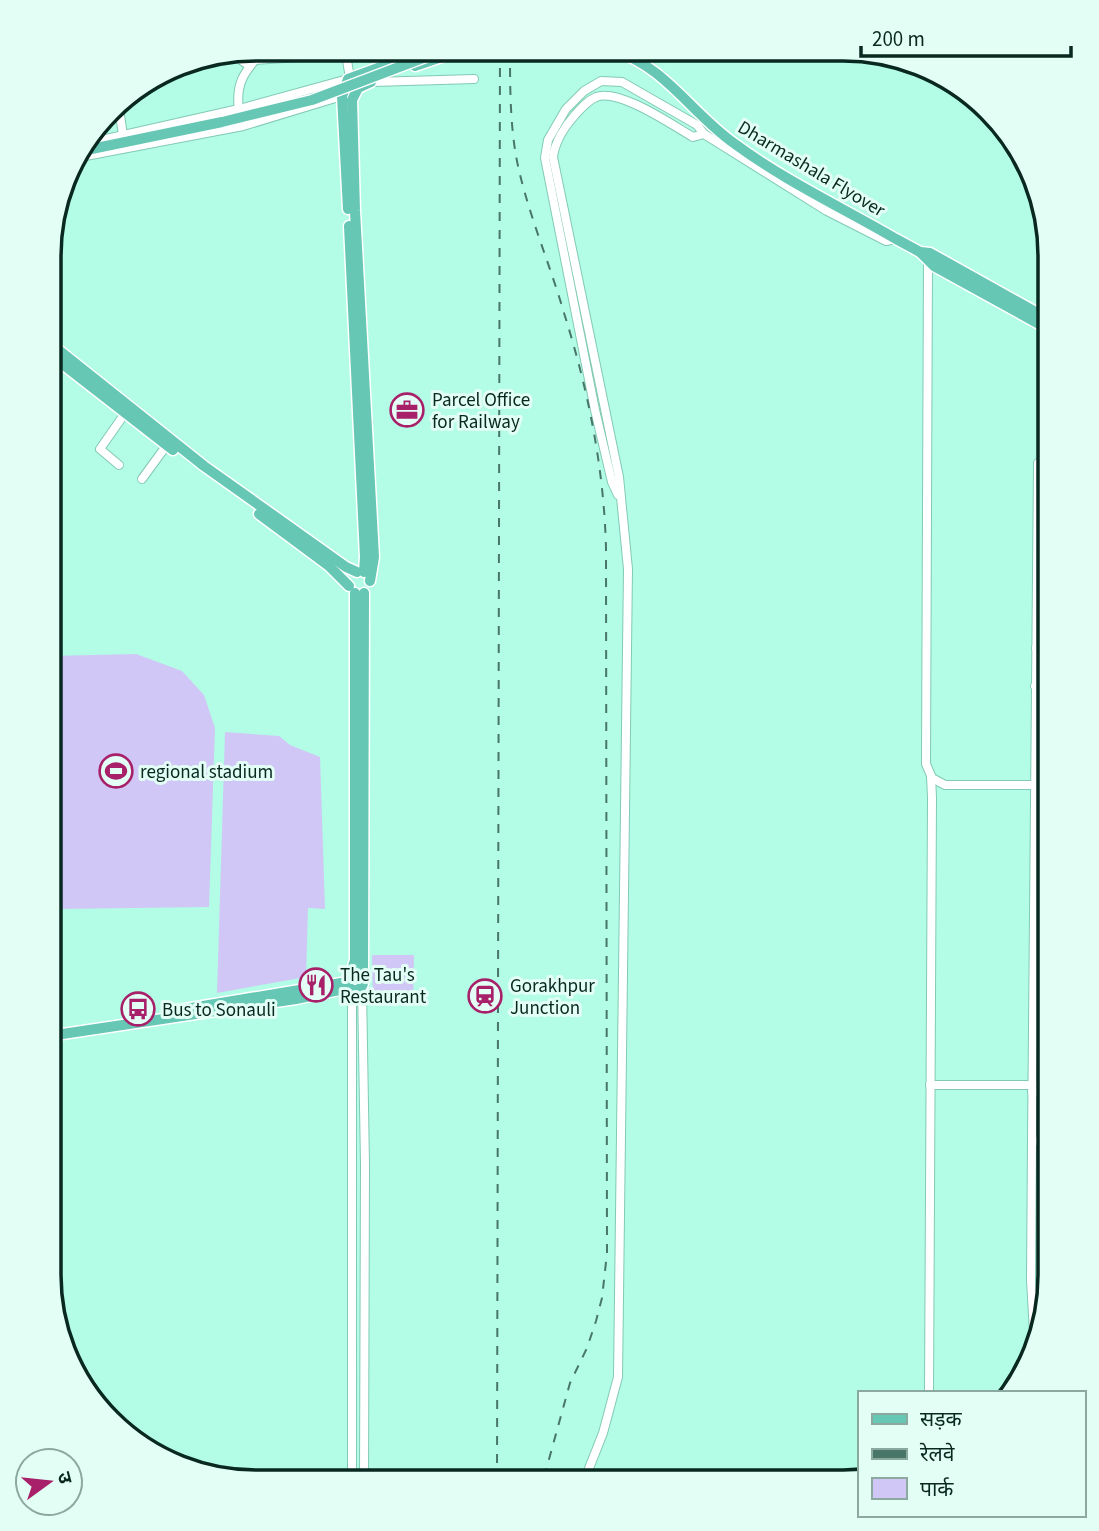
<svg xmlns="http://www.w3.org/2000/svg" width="1099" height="1531" font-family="'Source Sans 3','Noto Sans Devanagari',sans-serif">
<rect width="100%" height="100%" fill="#b3fce5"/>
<g fill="#d0c7f6">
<path d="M136 654 182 671 204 695 215 728 209 907 57 909 50 896V656Z"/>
<path d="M225 732 279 736 290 745 320 757 325 909 308 908 306 977 217 993Z"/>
<path d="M372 955H414L413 1003H373Z"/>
</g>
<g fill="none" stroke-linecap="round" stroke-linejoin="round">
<path stroke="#70b4d8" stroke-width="2" d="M180 66 198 68"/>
<defs>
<g id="minor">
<path d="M345 49 350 78"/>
<path d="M230 53 250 66"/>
<path d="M253 60 345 54"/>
<path d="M373 82 474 79"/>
<path d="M118 102 123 135"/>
<path d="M239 111C235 80 246 71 264 49"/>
<path d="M84 144 239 109 348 79"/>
<path d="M75 158 243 126 342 96"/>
<path d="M928 258 926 764 932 778 945 785H1050"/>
<path d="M119 465 100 449 128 409"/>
<path d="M142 479 169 442"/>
<path d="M618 495 612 482 595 410 545 158 548 140 566 109 584 91 601 81 622 82 697 125 704 134 827 211 886 241 896 239"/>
<path d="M1037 600H1050"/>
<path d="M1036 648 1050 649"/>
<path d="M1035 686H1050"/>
<path d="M1035 885H1050"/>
<path d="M1034 982H1050"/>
<path d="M362 987 365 1165 364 1481"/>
<path d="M352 990V1481"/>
<path d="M930 1085H1033"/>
<path d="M1032 1092H1050"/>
<path d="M1032 1141H1050"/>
<path d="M1034 1333 1031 1280 1032 1141 1038 463"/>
<path d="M929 1393 932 798 931 776"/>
<path d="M584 1481 603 1433 618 1377 628 569 619 477 553 157C555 142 565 126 575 115 581 108 587 101 596 97 619 88 672 125 693 137L704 134"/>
</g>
<g id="major">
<path d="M613 50C665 66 692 114 735 144 785 181 843 208 896 239L920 252 930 253 1050 320"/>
<path d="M415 66 462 50"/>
<path d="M348 209 342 96 348 79 427 50"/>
<path d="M349 226 365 557 364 572"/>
<path d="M920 252 934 266 1050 330"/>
<path d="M51 344 204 466 346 567 357 572"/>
<path d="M51 355 173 450"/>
<path d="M259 514 329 566 349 586"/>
<path d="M370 581 374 557 355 211 352 100 358 88 371 82"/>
<circle cx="355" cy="982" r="8"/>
<path d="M350 976 355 960V593"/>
<path d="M363 981 364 593"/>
<path d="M173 1011 347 982"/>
<path d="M49 1036 296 999 349 988"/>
</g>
</defs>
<use href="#minor" stroke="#82cab5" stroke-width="10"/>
<use href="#major" stroke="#fff" stroke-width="13"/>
<use href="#minor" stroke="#fff" stroke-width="8"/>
<use href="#major" stroke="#66c7b5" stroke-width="10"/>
<g stroke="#487669" stroke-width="2" stroke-dasharray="9 9" stroke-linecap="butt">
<path d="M510 50C510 85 510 121 516 156 526 209 549 261 564 313 588 389 604 468 606 548L607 1253 602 1298 596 1321 587 1348 570 1383 543 1481"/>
<path d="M497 1481 500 50"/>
</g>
<defs>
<path id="major-bridge" d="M77 152 222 122 312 100 444 50"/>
</defs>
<use href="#major-bridge" stroke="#fff" stroke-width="13" stroke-linecap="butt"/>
<use href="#major-bridge" stroke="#66c7b5" stroke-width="10"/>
</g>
<defs>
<symbol id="office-ring" viewBox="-11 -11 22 22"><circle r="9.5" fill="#e3fff5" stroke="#a72069" stroke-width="1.5"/><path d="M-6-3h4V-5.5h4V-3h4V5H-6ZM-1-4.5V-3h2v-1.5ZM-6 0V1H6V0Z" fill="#a72069"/></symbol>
<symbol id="stadium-ring" viewBox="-11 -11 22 22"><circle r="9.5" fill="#e3fff5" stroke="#a72069" stroke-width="1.5"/><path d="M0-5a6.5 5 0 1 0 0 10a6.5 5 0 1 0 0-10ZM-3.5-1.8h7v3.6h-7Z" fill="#a72069"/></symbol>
<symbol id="restaurant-ring" viewBox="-11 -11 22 22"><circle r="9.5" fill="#e3fff5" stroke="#a72069" stroke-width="1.5"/><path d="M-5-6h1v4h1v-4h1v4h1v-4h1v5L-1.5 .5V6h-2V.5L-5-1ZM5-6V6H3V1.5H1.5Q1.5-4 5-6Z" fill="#a72069"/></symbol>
<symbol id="station-ring" viewBox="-11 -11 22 22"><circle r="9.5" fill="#e3fff5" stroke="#a72069" stroke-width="1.5"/><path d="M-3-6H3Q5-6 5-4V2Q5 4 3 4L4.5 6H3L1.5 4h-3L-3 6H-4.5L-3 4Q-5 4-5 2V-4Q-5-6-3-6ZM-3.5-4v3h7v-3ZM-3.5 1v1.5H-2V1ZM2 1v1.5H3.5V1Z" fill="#a72069"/></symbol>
<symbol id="bus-ring" viewBox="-11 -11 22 22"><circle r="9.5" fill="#e3fff5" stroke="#a72069" stroke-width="1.5"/><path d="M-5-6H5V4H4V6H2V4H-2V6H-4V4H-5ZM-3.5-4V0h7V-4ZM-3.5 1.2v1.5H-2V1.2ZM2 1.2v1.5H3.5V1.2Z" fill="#a72069"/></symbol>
</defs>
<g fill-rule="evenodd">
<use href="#office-ring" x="388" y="391" width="38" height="38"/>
<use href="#stadium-ring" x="97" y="752" width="38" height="38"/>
<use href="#restaurant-ring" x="297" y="966" width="38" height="38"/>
<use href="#station-ring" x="466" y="977" width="38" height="38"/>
<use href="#bus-ring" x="119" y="990" width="38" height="38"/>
</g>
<g text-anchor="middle" stroke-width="6" stroke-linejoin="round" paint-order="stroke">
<g font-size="19" fill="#092820" stroke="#e3fff5">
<text transform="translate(812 168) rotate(31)" y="7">Dharmashala Flyover</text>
</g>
<g font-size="19" fill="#092820" stroke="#e3fff5" text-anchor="start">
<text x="432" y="406">Parcel Office<tspan x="432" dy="22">for Railway</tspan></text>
<text x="140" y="778">regional stadium</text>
<text x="340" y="981">The Tau's<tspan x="340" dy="22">Restaurant</tspan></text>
<text x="510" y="992">Gorakhpur<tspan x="510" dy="22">Junction</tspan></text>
<text x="162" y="1016">Bus to Sonauli</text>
</g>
</g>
<path d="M0 0H1099V1531H0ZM256 61H843A195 195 0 0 1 1038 256V1275A195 195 0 0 1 843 1470H256A195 195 0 0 1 61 1275V256A195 195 0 0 1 256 61Z" fill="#e3fff5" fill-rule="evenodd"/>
<path fill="none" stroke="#092820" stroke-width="3.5" d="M256 61H843A195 195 0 0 1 1038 256V1275A195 195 0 0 1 843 1470H256A195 195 0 0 1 61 1275V256A195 195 0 0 1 256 61Z"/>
<rect x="858" y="1391" width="228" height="126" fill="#e3fff5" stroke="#8ca9a0" stroke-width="2"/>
<rect x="872" y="1414" width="35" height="10" fill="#66c7b5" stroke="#8ca9a0" stroke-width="2"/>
<text x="920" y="1426" font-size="21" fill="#092820">सड़क</text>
<rect x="872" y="1449" width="35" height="10" fill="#487669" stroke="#8ca9a0" stroke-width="2"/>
<text x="920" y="1461" font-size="21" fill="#092820">रेलवे</text>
<rect x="872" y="1478" width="35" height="21" fill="#d0c7f6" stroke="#8ca9a0" stroke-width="2"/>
<text x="920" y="1496" font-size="21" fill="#092820">पार्क</text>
<g transform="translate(49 1482) rotate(75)"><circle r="33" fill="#e3fff5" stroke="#8ca9a0" stroke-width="2"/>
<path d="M0-5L12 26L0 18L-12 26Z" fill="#a72069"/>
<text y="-10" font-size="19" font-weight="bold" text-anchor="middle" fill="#092820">उ</text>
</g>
<path d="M861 46v10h210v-10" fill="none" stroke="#092820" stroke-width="3.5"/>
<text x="872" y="46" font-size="21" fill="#092820" stroke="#e3fff5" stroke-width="5" paint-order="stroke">200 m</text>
</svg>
